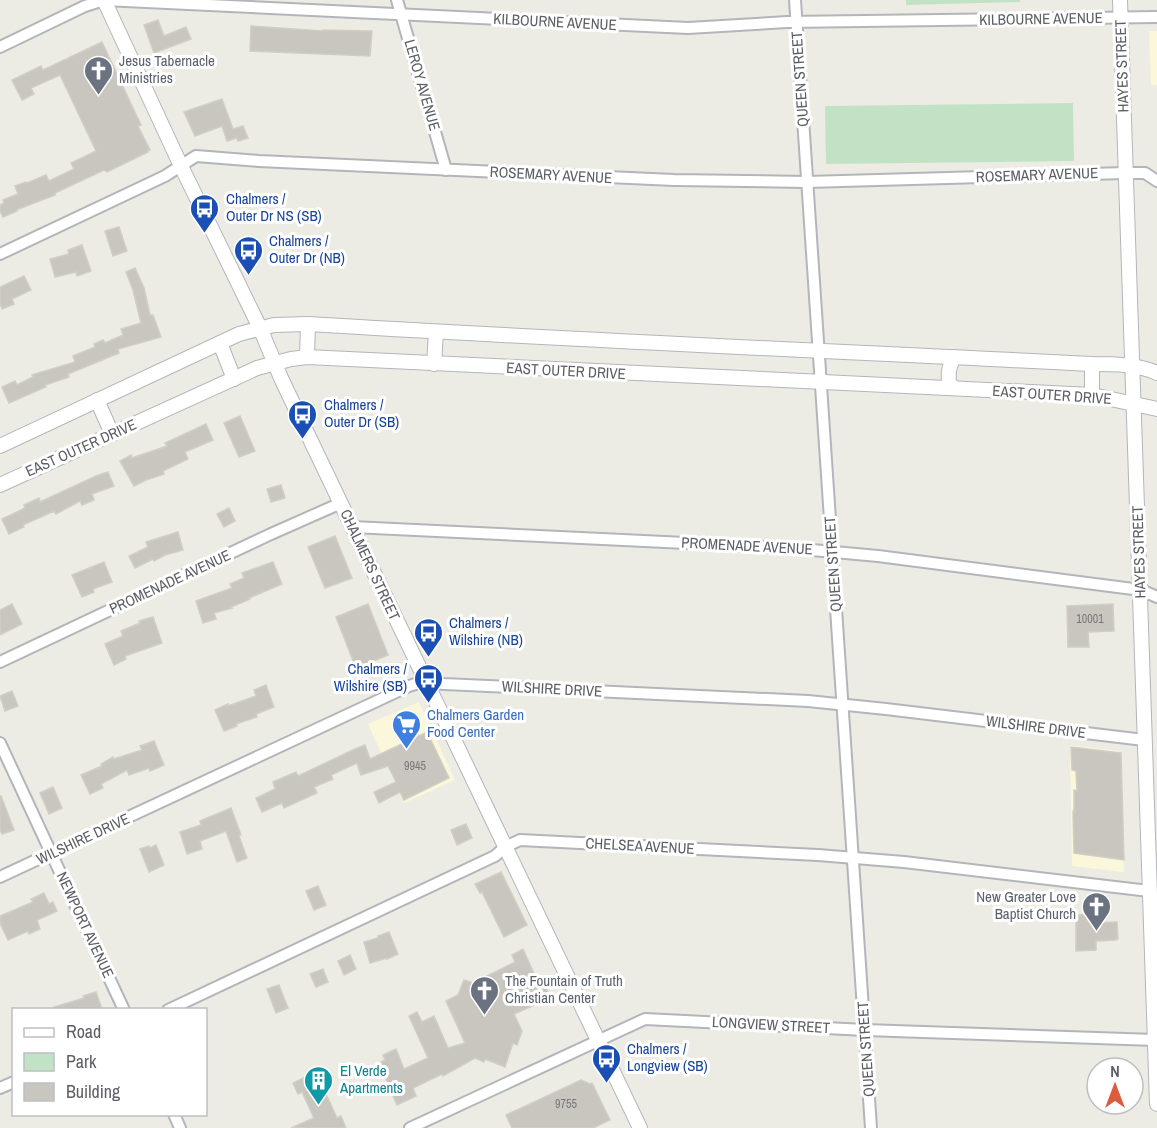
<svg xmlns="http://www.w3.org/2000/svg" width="1157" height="1128" font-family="'Archivo Narrow',sans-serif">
<rect width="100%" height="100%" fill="#edece4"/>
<g fill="#fbf7db">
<path d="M1149 31H1157V85H1151Z"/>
<path d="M419 702 455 780 404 803 368 724Z"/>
<path d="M1070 745 1119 751 1124 872 1072 866Z"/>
</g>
<g fill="#c2e2c6">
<path d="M906 0H1020V2L906 5Z"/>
<path d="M1073 103 1074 161 826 164 825 106Z"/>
</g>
<g fill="#c9c6c0" stroke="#d1cec3" stroke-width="1.5">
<path d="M158 20 164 36 186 27 191 39 154 53 144 25Z"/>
<path d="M251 26 323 31V30L372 31 370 56 250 51Z"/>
<path d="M102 42 141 125 138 126 150 150 147 151 148 152 107 172 104 170 55 193V195L16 210 17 211 3 217 0 211V205L4 203 3 200 18 194 15 186 26 182 27 183 46 175 49 181 74 169 71 163 96 151 60 75 31 88 34 94 22 100 12 80 41 66 43 70Z"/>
<path d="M222 99 233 129 243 126 248 138 238 141 237 138 227 141 222 126 195 136 184 112Z"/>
<path d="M119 227 127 251 113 256 105 231Z"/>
<path d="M82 245 91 271 77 276 76 272 55 277 50 259 69 254 68 250Z"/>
<path d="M135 268 144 288 150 315H153L161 337 118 349 119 353 68 374 69 377 45 385 46 387 9 403 2 387 15 381 17 385 33 377 32 375 75 362 73 356 95 347 94 344 103 340 105 343 123 335 121 329 141 323 133 290 126 272Z"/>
<path d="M24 276 31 290 12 299 14 304 2 309 0 303V287Z"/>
<path d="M240 416 255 451 239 457 224 423Z"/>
<path d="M206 424 213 440 185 452 188 459 163 471 164 474 146 480 134 486 120 461 131 455 132 458 167 446 165 443Z"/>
<path d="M108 472 114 486 92 494 94 500 82 505 80 501 56 514 54 511 23 525 24 527 9 534 2 519 25 508 24 505 39 498 40 502 96 476Z"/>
<path d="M281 485 285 498 271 502 267 489Z"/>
<path d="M229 508 235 521 224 527 217 514Z"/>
<path d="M178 532 183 550 165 555 154 561 153 559 135 568 129 556 148 547 146 542Z"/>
<path d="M335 536 352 578 325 588 308 547Z"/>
<path d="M104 562 112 582 93 589 94 592 82 597 72 575Z"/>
<path d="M273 562 282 584 249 598 250 599 231 607 232 608 214 613 216 619 203 623 196 601 232 588 230 584 244 578 242 573Z"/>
<path d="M12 604 22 624 0 635V610Z"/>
<path d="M368 604 388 655 356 668 336 617Z"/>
<path d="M1113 604 1114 631 1088 632 1089 647H1068L1067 606Z"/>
<path d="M153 617 162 643 125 656 126 659 114 665 105 644 123 636 121 631 140 623 139 621Z"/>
<path d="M266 685 274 707 256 714 257 717 236 724 237 726 224 731 215 710 228 704V706L256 696 254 690Z"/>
<path d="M12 691 18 706 5 711 0 696Z"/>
<path d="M427 732 449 778 404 800 400 792 379 803 374 792 396 782 388 766 361 775 357 763 331 775 333 779 314 787 317 793 284 808 282 803 262 812 256 798 275 789 273 782 296 772 298 776 355 749 365 745 370 759Z"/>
<path d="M154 741 164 765 150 771 149 768 129 775 127 770 101 784 103 788 90 794 81 775 102 766 101 764 113 757 114 759 142 750 140 746Z"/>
<path d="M1071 747 1121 753 1124 860 1074 853 1073 811H1074V790L1077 791 1076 771 1072 770Z"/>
<path d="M53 787 62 808 49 814 40 793Z"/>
<path d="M0 796H1L14 830 2 834 0 830Z"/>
<path d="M231 808 241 835 239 836 247 858 237 862 226 831 200 841 202 849 187 854 180 832 201 825 200 821Z"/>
<path d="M466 824 472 838 457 845 451 830Z"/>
<path d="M156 845 164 865 149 872 140 849 149 846 150 848Z"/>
<path d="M501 872 527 925 504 937 482 892 480 893 475 884Z"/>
<path d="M318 886 326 905 314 910 306 891Z"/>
<path d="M44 893 49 904 53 902 57 911 37 920 40 929 29 934 28 931 8 940 0 923V916L33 902 31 899Z"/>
<path d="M1094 914V923L1117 922 1118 939H1116V940L1096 941V950L1076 951V915Z"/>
<path d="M389 932 398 954 387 959V958L370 963 364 942 378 938V936Z"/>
<path d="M523 949 541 989 546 987 550 998 514 1014 522 1031 517 1045 513 1043 505 1067 485 1059 484 1062 475 1058 443 1076 442 1074 413 1088 416 1096 397 1105 379 1063 385 1060 383 1055 396 1049 404 1069 428 1058 409 1016 417 1012 422 1022 434 1016 448 1048 465 1043 446 1001 458 995 464 980 473 983 515 962 512 955Z"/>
<path d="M350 955 356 969 344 975 338 961Z"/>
<path d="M323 969 328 982 316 987 310 974Z"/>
<path d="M279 985 288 1008 276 1013 267 989Z"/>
<path d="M96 992 102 1009H54V1007L84 998 83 996Z"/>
<path d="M320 1070 324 1081 321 1083 337 1118 341 1116 346 1128H291L314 1118 302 1092 298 1094 293 1083Z"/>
<path d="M581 1080 590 1084 592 1083 610 1120 593 1128H512L506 1115Z"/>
</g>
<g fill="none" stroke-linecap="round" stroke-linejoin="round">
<defs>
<g id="minor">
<path d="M397 0 446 170"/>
<path d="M795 0 871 1128"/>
<path d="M0 47 85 6 104 0 688 28 787 22 1157 17"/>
<path d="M0 254 165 176 196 156 259 161 674 180 807 182 1126 173H1145L1157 181"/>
<path d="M352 527 790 548 878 556 1141 590 1157 597"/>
<path d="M0 662 271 534 341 503"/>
<path d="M0 743 124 1010"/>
<path d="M0 877 409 686 425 681 444 684 808 701 886 709 1144 740"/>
<path d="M168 1010 495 856 505 847 520 840 818 855 904 862 1149 891"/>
<path d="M0 1088 14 1082"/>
<path d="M174 1114 180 1128"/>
<path d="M410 1128 645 1019 865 1030 1155 1040"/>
</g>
<g id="tertiary">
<path d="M104 0 181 166 260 328 281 378 309 437 640 1128"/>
<path d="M1120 0 1157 1104"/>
<path d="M220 343 234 379"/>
<path d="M307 357 308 324"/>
<path d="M954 357C949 367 948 372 949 383L954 388"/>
<path d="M434 364 436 332"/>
<path d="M1092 395V364"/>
<path d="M97 400 112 434"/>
<path d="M0 446 239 334 274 325 308 324C569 340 831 351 1092 364 1114 364 1137 364 1157 373"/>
<path d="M0 485 257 368 291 359 307 357 1092 395 1157 409"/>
</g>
</defs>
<use href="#minor" stroke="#b4b5ba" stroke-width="14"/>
<use href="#tertiary" stroke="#b4b5ba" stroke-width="16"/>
<use href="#minor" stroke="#fff" stroke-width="10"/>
<use href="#tertiary" stroke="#fff" stroke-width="14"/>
</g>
<defs>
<symbol id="church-pin" viewBox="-11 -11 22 30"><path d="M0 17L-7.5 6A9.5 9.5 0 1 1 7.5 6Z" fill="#6b7280" stroke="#fff"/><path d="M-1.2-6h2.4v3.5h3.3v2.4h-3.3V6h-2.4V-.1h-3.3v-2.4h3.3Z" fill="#fff"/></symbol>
<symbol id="bus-pin" viewBox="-11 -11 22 30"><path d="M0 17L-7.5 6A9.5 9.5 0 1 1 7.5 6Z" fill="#1a4fb4" stroke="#fff"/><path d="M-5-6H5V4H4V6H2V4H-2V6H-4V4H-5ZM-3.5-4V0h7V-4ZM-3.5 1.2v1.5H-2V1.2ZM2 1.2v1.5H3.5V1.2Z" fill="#fff"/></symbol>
<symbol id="supermarket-pin" viewBox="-11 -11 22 30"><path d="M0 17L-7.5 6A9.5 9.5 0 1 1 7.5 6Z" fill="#3f7fe0" stroke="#fff"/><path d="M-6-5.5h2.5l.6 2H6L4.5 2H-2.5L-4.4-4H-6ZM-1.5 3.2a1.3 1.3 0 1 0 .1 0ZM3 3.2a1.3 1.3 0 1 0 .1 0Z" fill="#fff"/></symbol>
<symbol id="building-pin" viewBox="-11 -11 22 30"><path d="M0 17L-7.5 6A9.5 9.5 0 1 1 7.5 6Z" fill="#0f9aa8" stroke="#fff"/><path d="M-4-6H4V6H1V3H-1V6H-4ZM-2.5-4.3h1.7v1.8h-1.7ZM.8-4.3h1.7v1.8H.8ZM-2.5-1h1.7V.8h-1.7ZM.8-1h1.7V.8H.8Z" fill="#fff"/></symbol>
</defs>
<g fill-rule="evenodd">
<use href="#church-pin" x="82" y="54" width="33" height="45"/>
<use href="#bus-pin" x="188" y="192" width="33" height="45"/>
<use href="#bus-pin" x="232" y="234" width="33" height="45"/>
<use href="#bus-pin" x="286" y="398" width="33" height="45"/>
<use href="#bus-pin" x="412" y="616" width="33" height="45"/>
<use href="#bus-pin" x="412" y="662" width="33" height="45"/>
<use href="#supermarket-pin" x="390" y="708" width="33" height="45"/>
<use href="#church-pin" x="1080" y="890" width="33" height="45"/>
<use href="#church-pin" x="468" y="974" width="33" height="45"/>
<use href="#bus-pin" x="590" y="1042" width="33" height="45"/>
<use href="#building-pin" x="302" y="1064" width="33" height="45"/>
</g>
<g text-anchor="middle" stroke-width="6" stroke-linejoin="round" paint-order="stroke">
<g font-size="12" fill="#77787a">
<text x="1090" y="623">10001</text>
<text x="415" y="770">9945</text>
<text x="566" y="1108">9755</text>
</g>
<g font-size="15" fill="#5c5e63" stroke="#fff">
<text transform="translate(1041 19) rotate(-1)" y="5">KILBOURNE AVENUE</text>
<text transform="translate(555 22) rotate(3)" y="5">KILBOURNE AVENUE</text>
<text transform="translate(1122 66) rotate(-92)" y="5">HAYES STREET</text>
<text transform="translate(800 79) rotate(-94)" y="5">QUEEN STREET</text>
<text transform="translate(422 85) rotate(74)" y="5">LEROY AVENUE</text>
<text transform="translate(551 175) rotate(3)" y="5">ROSEMARY AVENUE</text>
<text transform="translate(1037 175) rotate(-2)" y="5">ROSEMARY AVENUE</text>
<text transform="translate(566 371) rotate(3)" y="5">EAST OUTER DRIVE</text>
<text transform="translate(1052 395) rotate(4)" y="5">EAST OUTER DRIVE</text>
<text transform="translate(81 448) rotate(-24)" y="5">EAST OUTER DRIVE</text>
<text transform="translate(747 546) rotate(3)" y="5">PROMENADE AVENUE</text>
<text transform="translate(1139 552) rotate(-92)" y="5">HAYES STREET</text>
<text transform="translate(833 564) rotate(-94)" y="5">QUEEN STREET</text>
<text transform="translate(370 565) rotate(65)" y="5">CHALMERS STREET</text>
<text transform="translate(170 582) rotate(-25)" y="5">PROMENADE AVENUE</text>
<text transform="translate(552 689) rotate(3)" y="5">WILSHIRE DRIVE</text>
<text transform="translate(1036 727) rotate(7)" y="5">WILSHIRE DRIVE</text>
<text transform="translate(83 839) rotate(-25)" y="5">WILSHIRE DRIVE</text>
<text transform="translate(640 846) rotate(3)" y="5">CHELSEA AVENUE</text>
<text transform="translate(85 925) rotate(65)" y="5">NEWPORT AVENUE</text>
<text transform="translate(771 1025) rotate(3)" y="5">LONGVIEW STREET</text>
<text transform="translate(866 1049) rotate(-94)" y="5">QUEEN STREET</text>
</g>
<g font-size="15" fill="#5b616d" stroke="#fff" text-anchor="start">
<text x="119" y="66">Jesus Tabernacle<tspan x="119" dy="17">Ministries</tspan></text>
<text x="1076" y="902" text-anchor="end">New Greater Love<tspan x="1076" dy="17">Baptist Church</tspan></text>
<text x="505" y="986">The Fountain of Truth<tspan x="505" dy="17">Christian Center</tspan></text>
</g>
<g font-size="15" fill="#164399" stroke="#fff" text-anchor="start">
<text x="226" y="204">Chalmers /<tspan x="226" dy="17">Outer Dr NS (SB)</tspan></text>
<text x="269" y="246">Chalmers /<tspan x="269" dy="17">Outer Dr (NB)</tspan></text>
<text x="324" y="410">Chalmers /<tspan x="324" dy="17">Outer Dr (SB)</tspan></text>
<text x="449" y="628">Chalmers /<tspan x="449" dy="17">Wilshire (NB)</tspan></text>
<text x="407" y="674" text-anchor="end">Chalmers /<tspan x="407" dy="17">Wilshire (SB)</tspan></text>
<text x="627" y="1054">Chalmers /<tspan x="627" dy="17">Longview (SB)</tspan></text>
</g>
<g font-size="15" fill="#366cbe" stroke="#fff" text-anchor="start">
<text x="427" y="720">Chalmers Garden<tspan x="427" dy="17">Food Center</tspan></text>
</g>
<g font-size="15" fill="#0d838f" stroke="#fff" text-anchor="start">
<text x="340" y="1076">El Verde<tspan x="340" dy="17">Apartments</tspan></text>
</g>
</g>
<rect x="12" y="1008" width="195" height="108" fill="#ffffff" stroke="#bebfc1" stroke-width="1.5"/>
<rect x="24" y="1028" width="30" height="9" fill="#ffffff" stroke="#bebfc1" stroke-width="1.5"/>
<text x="66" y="1038" font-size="18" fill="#5c5e63">Road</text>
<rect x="24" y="1053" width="30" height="18" fill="#c2e2c6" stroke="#bebfc1" stroke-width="1.5"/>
<text x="66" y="1068" font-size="18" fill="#5c5e63">Park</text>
<rect x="24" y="1083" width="30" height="18" fill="#c9c6c0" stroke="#bebfc1" stroke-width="1.5"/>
<text x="66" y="1098" font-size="18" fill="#5c5e63">Building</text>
<g transform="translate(1115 1086)"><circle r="28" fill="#ffffff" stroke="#bebfc1" stroke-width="1.5"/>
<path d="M0-4.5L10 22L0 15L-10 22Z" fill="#da5c3d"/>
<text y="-9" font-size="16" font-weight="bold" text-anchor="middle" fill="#5c5e63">N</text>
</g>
</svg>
